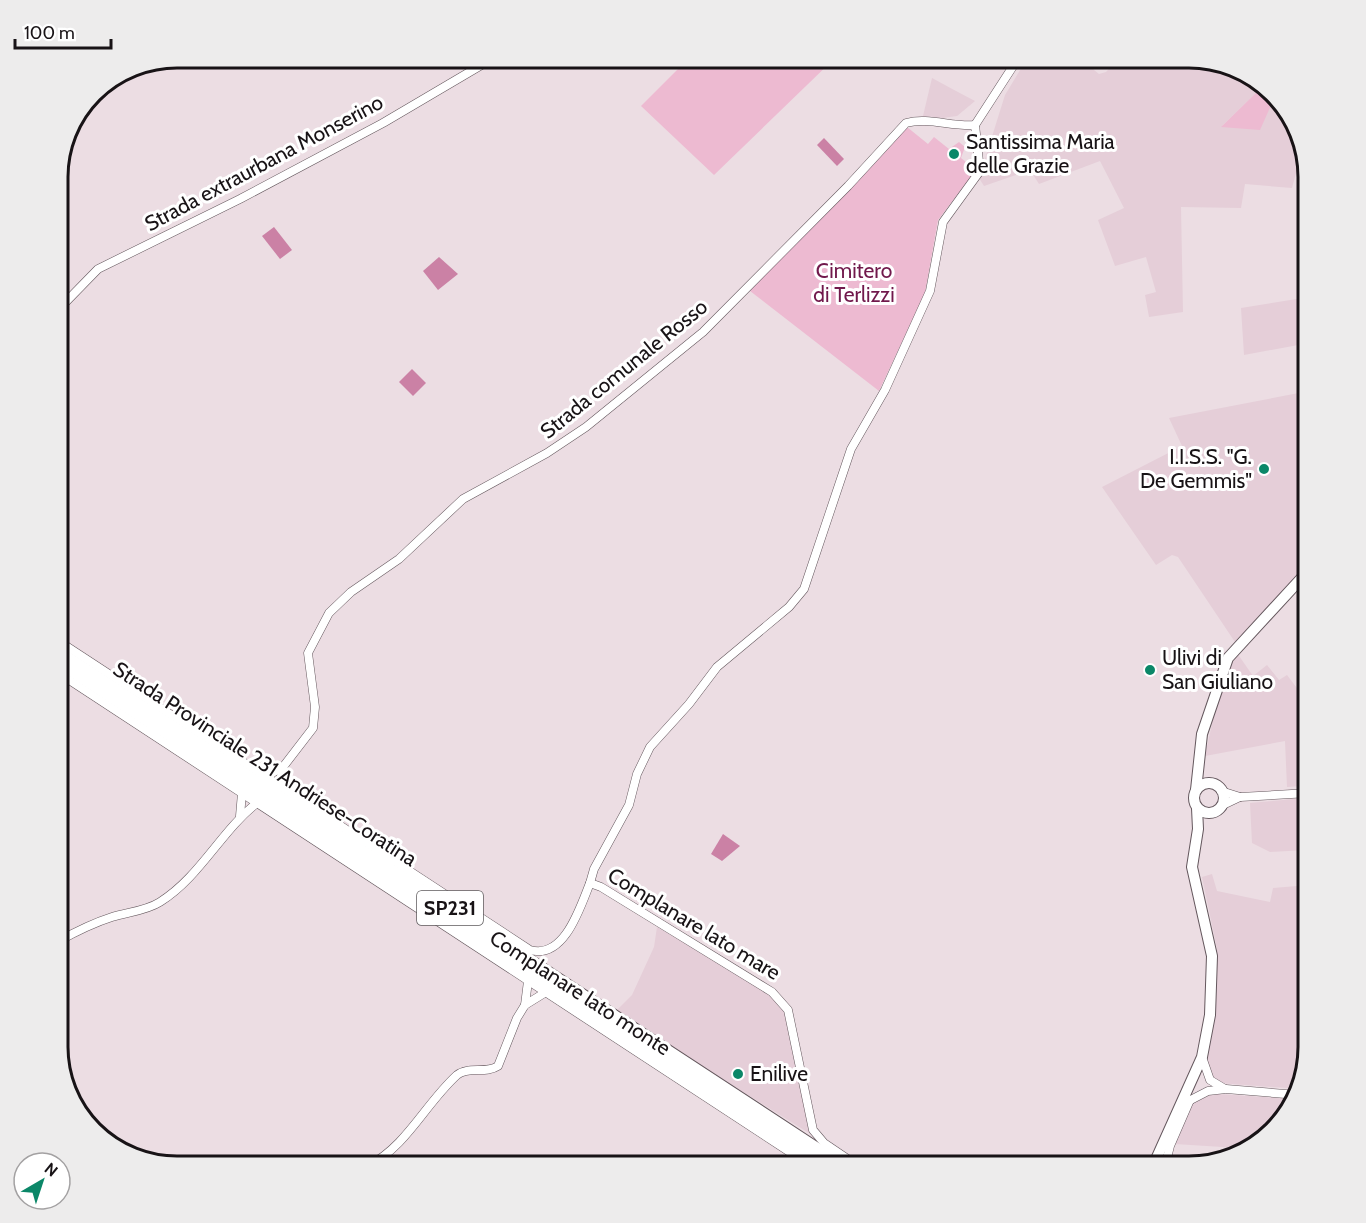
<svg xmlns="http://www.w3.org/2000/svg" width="1366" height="1223" font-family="Cabin,sans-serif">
<rect width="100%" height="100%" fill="#ecdde3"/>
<g fill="#e5ced8">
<path d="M1028 57 1044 69 1051 57H1087L1094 70 1099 74 1106 72 1120 57H1190L1235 66 1264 85 1222 126 1272 103 1282 104 1300 130 1303 147 1292 188 1245 184 1241 208 1181 207 1183 312 1149 317 1145 295 1156 292 1146 257 1115 266 1098 220 1124 208 1100 161 1039 184 1030 170 984 186 979 178 1005 95Z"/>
<path d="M932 78 956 91 975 101 957 116 942 118 923 116Z"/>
<path d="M1309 297V343L1244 355 1241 308Z"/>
<path d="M1309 391V563L1235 642 1178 557 1172 555 1156 565 1102 487 1182 446 1169 418Z"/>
<path d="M1237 653 1253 676 1267 665 1279 680 1287 675 1309 704V876L1307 850 1270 852 1252 843 1250 803 1304 798 1303 786 1287 787 1285 741 1205 756 1217 701Z"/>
<path d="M1212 874 1217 891 1270 902 1273 888 1309 885V1020L1306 1021 1304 1075 1301 1089 1219 1083 1210 1073 1207 1064 1216 1000 1217 949 1202 877Z"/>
<path d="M657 927 772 995 785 1010 812 1135 615 1012 632 995 654 947Z"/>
<path d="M1217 1094 1295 1099 1274 1131 1237 1156 1238 1148 1175 1144 1189 1108 1194 1101 1202 1096Z"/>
</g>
<g fill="#edbad1">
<path d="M690 57H836L714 175 641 106Z"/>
<path d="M1264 85 1274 92 1282 104 1272 103 1260 130 1221 127Z"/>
<path d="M907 127 928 144 934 137 949 149 959 142 965 147 961 158 976 170 938 220 925 293 879 391 750 291Z"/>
</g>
<g fill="#cb81a5">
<path d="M824 138 844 159 837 166 817 145Z"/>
<path d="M274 227 292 250 280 259 262 236Z"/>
<path d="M439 257 458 274 438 290 423 271Z"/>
<path d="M412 369 426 383 413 396 399 382Z"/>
<path d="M723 834 740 846 722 861 711 854Z"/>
</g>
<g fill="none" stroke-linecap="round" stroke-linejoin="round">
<defs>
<g id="minor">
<path d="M975 125 1019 57"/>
<path d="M57 311 98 269 240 199 383 123 495 57"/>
<path d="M1305 391H1309"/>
<path d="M57 640 530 950C564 960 580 908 590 883L601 887 772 992 788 1010 813 1130 824 1143 858 1166"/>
<path d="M57 672 811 1166"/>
<path d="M265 777 283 767 313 728 315 707 308 653 329 613 351 592 399 559 463 499 547 453 586 427 703 332 848 186 906 123C928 117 952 127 975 125"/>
<path d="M279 786 283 767"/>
<path d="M1221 791 1240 797"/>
<path d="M1221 806 1240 797 1309 793"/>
<path d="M240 816 242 793"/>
<path d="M590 883 594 869 629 805 637 774 650 747 689 704 717 667 789 607 804 589 851 449 885 390 930 291 943 222 980 171 975 125"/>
<path d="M57 942C75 932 93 923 112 917 128 912 146 911 160 902 200 877 221 831 257 803"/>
<path d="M525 1005 528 981"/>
<path d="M1202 1057 1210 1080 1225 1089"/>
<path d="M1181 1105 1208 1091 1226 1089 1298 1095"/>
<path d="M368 1166C407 1146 425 1104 457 1075 468 1066 486 1074 498 1066L517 1018 525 1005 546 992"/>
<path d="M1165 1166 1170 1146 1190 1100"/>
</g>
<g id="major">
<circle cx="1209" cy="798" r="15"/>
<path d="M1196 790 1202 734 1228 658 1309 570"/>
<path d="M1153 1166 1202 1057 1210 1015 1212 956 1192 867 1198 829 1197 808"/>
</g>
<g id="highway">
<path d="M57 651 843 1166"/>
<path d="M57 661 827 1166"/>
</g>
</defs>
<use href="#minor" stroke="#64575d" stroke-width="9"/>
<use href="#major" stroke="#64575d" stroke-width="12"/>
<use href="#highway" stroke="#64575d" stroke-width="14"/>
<use href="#minor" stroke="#fff" stroke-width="8"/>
<use href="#major" stroke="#fff" stroke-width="10"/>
<use href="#highway" stroke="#fff" stroke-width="12"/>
</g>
<g fill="#0b8768" stroke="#fff" stroke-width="2">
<circle cx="954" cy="154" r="6"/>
<circle cx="1264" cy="469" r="6"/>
<circle cx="1150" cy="670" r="6"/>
<circle cx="738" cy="1074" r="6"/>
</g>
<g text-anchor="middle" stroke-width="6" stroke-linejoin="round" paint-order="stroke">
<rect fill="#fff" stroke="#5d5a5c" stroke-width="1.5" x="417" y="891" width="66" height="34" rx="4.5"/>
<g font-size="20" font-weight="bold" fill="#181316">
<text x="450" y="915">SP231</text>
</g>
<g font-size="21" fill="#181316" stroke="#fff" text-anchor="start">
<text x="966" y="149">Santissima Maria<tspan x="966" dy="24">delle Grazie</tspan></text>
<text x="1252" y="464" text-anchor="end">I.I.S.S. "G.<tspan x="1252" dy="24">De Gemmis"</tspan></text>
<text x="1162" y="665">Ulivi di<tspan x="1162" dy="24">San Giuliano</tspan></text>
<text x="750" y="1081">Enilive</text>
</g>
<g font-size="21" fill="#181316" stroke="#fff">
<text transform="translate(264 163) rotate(-28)" y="7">Strada extraurbana Monserino</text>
<text transform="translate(624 369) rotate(-39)" y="7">Strada comunale Rosso</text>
<text transform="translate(265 764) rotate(33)" y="7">Strada Provinciale 231 Andriese-Coratina</text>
<text transform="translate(694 924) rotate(31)" y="7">Complanare lato mare</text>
<text transform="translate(580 993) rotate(33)" y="7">Complanare lato monte</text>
</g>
<g font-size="21" fill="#71194c" stroke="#fff">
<text x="854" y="278">Cimitero<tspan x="854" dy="24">di Terlizzi</tspan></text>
</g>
</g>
<path d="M0 0H1366V1223H0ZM177 68H1189A109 109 0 0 1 1298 177V1047A109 109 0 0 1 1189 1156H177A109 109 0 0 1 68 1047V177A109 109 0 0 1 177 68Z" fill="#edecec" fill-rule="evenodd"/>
<path fill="none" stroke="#181316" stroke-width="3" d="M177 68H1189A109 109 0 0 1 1298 177V1047A109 109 0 0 1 1189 1156H177A109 109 0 0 1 68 1047V177A109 109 0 0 1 177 68Z"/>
<g transform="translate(42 1181) rotate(39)"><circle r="28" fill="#ffffff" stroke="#a3a1a2" stroke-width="1.5"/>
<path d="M0-4.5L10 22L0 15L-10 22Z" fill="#0b8768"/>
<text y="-9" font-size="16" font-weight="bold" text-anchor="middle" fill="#181316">N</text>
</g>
<path d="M15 39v9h96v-9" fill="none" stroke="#181316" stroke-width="3"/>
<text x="24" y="39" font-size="18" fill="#181316" stroke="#ffffff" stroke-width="4.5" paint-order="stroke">100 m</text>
</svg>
